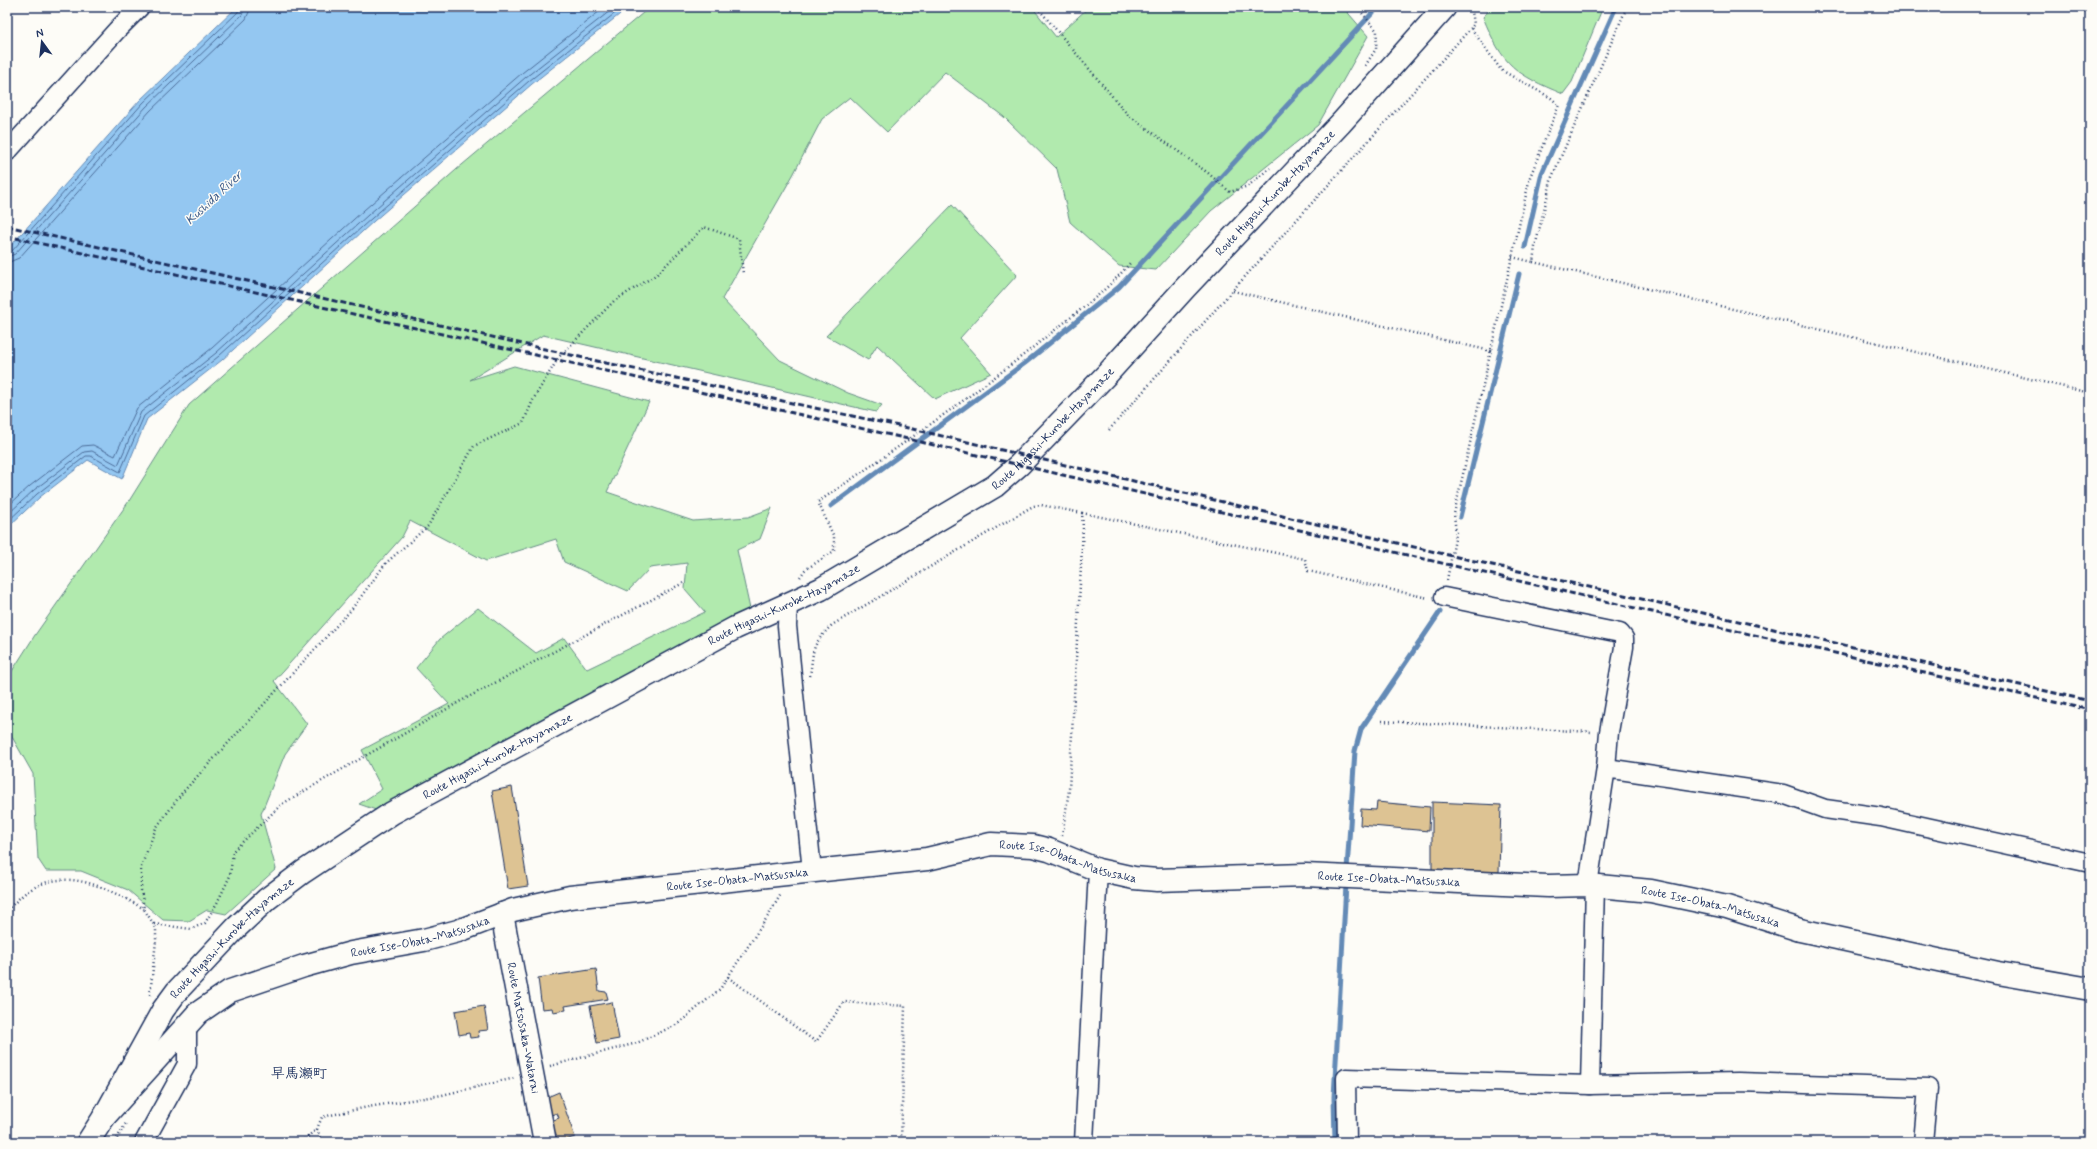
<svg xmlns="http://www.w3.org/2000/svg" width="2097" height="1149" font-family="Mynerve,'Klee One',sans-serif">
<rect width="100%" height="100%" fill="#fdfcf7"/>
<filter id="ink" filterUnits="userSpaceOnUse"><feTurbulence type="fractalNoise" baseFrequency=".025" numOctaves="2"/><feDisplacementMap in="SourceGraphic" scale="8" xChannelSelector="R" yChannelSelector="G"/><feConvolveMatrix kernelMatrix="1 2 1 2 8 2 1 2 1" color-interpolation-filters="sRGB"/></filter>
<g filter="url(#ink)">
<g fill="#b1eaae" stroke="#668c86">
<path d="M650 7H1032L1056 37 1089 7H1343L1368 36 1318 125 1211 211 1156 270 1119 266 1070 222 1057 169 1004 117 945 72 887 132 850 97 822 119 793 175 722 299 780 360 848 393 882 405 876 412 543 335 470 380 514 366 649 402 607 492 693 521 748 517 772 508 760 539 737 550 750 609 376 810 359 804 382 789 362 750 449 704 416 668 440 639 478 608 536 653 564 638 587 669 705 612 685 589 687 563 650 568 628 591 564 562 556 539 486 561 410 521 402 537 274 681 307 724 285 754 261 814 276 869 226 914 207 910 189 921 163 920 128 890 81 871H46L38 859 33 774 7 728V679L35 635 129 501 189 405 456 170Z"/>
<path d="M1492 7H1603L1572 82 1563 94C1515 74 1503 66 1483 17Z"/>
<path d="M952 205 1017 275 960 338 991 373 935 399 877 345 868 360 826 336Z"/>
</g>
<path fill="#94c7f1" stroke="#648ab6" d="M237 7H629L532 84 374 221 222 360 147 419 122 479 88 460 40 497 7 528V250L140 100Z"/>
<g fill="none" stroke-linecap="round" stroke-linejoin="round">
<g stroke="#4b6c99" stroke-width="1">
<path d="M7 252 12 251 143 103 238 12 239 7"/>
<path d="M7 257 15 254 146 107 242 15 245 7"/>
<path d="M7 263 19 258 150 111 246 19 251 7"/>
<path d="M7 507 30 486 82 446 93 445 115 456 137 408 212 348 364 210 522 73 605 7"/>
<path d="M7 515 34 490 84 452 92 451 118 465 141 412 216 353 368 215 526 77 615 7"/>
<path d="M7 522 37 494 86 456H91L120 472 144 416 219 356 372 218 529 81 623 7"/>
</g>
<g stroke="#648ab6" stroke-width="5">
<path d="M1525 247 1542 173 1616 7"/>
<path d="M831 506 1025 363 1119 287 1378 7"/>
<path d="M1460 517 1519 274"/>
<path d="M1347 869 1355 751 1361 729 1440 612"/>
<path d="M1335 1142 1334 1097 1346 885"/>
</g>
</g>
<g fill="#ddc393" stroke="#1b2f5e">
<path d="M512 787 528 886 508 889 492 791Z"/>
<path d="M1377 802 1430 807 1429 831 1360 825 1361 809 1376 810Z"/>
<path d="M1432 802 1501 805 1499 872 1432 870Z"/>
<path d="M596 969 599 991 606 992 608 999 565 1006 566 1010 553 1012 552 1008 542 1009 538 978Z"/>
<path d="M612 1002 619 1039 597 1043 590 1006Z"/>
<path d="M484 1006 488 1030 478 1031 479 1037 470 1038 469 1033 459 1035 455 1011Z"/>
<path d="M559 1092 575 1137 558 1142 551 1121 559 1118 557 1113 551 1115 545 1098Z"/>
</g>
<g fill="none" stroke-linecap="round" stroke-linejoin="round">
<defs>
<g id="street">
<path d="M7 152 117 30 140 7"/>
<path d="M1444 597 1620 633 1624 638V647L1609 732 1606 768"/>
<path d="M788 604 787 626 812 871"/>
<path d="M1588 885 1606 768 1783 794 1825 809 1881 817 2090 863"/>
<path d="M1590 1085 1595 885"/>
<path d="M144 1142 187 1064V1024"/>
<path d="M1084 1142 1098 870"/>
<path d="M1347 1142 1346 1078 1590 1085 1738 1082 1928 1088 1923 1142"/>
</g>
<g id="secondary">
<path id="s1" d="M502 914 545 1142"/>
<path id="s2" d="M104 1117 198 1013 230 991 304 966 351 953 424 940 458 931 513 910 570 897 927 859 991 844 1033 846 1049 850 1098 870 1134 878 1157 880 1305 875 1548 886 1588 885 1651 891 1727 907 1800 930 1998 973 2090 989"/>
<path id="s3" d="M88 1142 104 1117 163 1010 177 991 236 928 267 899 303 872 392 813 735 628 821 589 995 486 1019 465 1108 373 1185 288 1341 123 1445 7"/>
</g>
</defs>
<use href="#street" stroke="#1b2f5e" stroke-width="21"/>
<use href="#secondary" stroke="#1b2f5e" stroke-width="25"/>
<g stroke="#1b2f5e" stroke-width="2.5" stroke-dasharray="1 3" stroke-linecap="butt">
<path d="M1037 7 1128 115 1208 173 1230 192 1248 186 1270 168"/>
<path d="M1357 7 1377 31 1376 49 1365 66"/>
<path d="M1512 257 1533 262 1535 247 1552 177 1627 7"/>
<path d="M1533 262 2090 393"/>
<path d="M1233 291 1491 351"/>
<path d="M1109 430 1232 291 1471 28"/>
<path d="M1082 513 1305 559 1308 571 1428 598"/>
<path d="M800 577 805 570 834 551V537L818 502C896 449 973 396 1046 337 1076 313 1106 292 1130 263"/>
<path d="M1447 580 1456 534 1454 514 1530 177 1559 105 1551 98 1501 70 1471 28 1474 24 1472 11 1475 7"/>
<path d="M810 676C814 647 811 646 832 625L1033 506 1041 505 1082 513 1083 528 1069 790 1062 836"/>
<path d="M1382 721 1593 732"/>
<path d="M7 910C14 904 21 895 30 890 67 866 110 889 144 909"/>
<path d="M154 924 191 929 205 923 217 903 230 876 233 851 282 804 459 702 683 583"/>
<path d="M728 977 816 1042 844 1002 905 1006 901 1142"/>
<path d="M150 995 156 941V928L144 909 141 890V867L156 828 182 793 351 610 386 563 428 526 474 446 523 423 534 398 559 357 614 301 656 275 704 227 739 239 743 274"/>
<path d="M550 1066 637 1043 678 1024 720 989 770 913 781 894"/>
<path d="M317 1129 322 1142"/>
<path d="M115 1142 126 1123"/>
<path d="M301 1142 317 1129 322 1117 368 1107 442 1095 515 1078"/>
</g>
<use href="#street" stroke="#fdfcf7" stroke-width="18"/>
<use href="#secondary" stroke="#fdfcf7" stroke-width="22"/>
<g stroke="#1b2f5e" stroke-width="3" stroke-dasharray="6 3" stroke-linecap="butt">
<path d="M7 226 597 361 908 428 1444 554 2090 701"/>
<path d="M7 236 895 436 1678 618 2090 710"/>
</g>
</g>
</g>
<g text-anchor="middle" stroke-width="3" stroke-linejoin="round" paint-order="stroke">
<g font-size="12" fill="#1b2f5e" stroke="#fdfcf7">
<text dy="4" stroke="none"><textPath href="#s3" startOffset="1548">Route Higashi-Kurobe-Hayamaze</textPath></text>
<text dy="4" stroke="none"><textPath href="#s3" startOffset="1224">Route Higashi-Kurobe-Hayamaze</textPath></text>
<text dy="4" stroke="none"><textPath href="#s3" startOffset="900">Route Higashi-Kurobe-Hayamaze</textPath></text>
<text dy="4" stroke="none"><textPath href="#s3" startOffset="576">Route Higashi-Kurobe-Hayamaze</textPath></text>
<text dy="4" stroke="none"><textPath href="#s2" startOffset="1037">Route Ise-Obata-Matsusaka</textPath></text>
<text dy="4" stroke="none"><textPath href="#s2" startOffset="701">Route Ise-Obata-Matsusaka</textPath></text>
<text dy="4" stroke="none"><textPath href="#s2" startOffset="1361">Route Ise-Obata-Matsusaka</textPath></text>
<text dy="4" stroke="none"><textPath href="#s2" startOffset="1685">Route Ise-Obata-Matsusaka</textPath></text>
<text dy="4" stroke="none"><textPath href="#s2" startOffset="377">Route Ise-Obata-Matsusaka</textPath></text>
<text dy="4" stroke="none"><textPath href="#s3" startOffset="252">Route Higashi-Kurobe-Hayamaze</textPath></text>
<text dy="4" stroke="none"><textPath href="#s1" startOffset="116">Route Matsusaka-Watarai</textPath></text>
</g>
<g font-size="13" font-style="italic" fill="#3f5d8a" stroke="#fdfcf7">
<text transform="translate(213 197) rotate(-43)" y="5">Kushida River</text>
</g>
<g font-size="14" font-weight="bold" fill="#1b2f5e" stroke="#fdfcf7">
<text x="299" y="1078">早馬瀬町</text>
</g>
</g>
<rect width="2097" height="1149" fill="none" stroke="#fdfcf7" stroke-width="24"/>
<rect x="12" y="12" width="2073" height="1125" fill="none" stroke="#1b2f5e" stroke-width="1.5" filter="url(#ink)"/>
<g transform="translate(42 42) rotate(345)" stroke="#fdfcf7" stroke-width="3" paint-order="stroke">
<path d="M0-3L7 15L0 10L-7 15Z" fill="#1b2f5e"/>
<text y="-6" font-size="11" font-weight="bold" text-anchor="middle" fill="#1b2f5e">N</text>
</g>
</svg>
